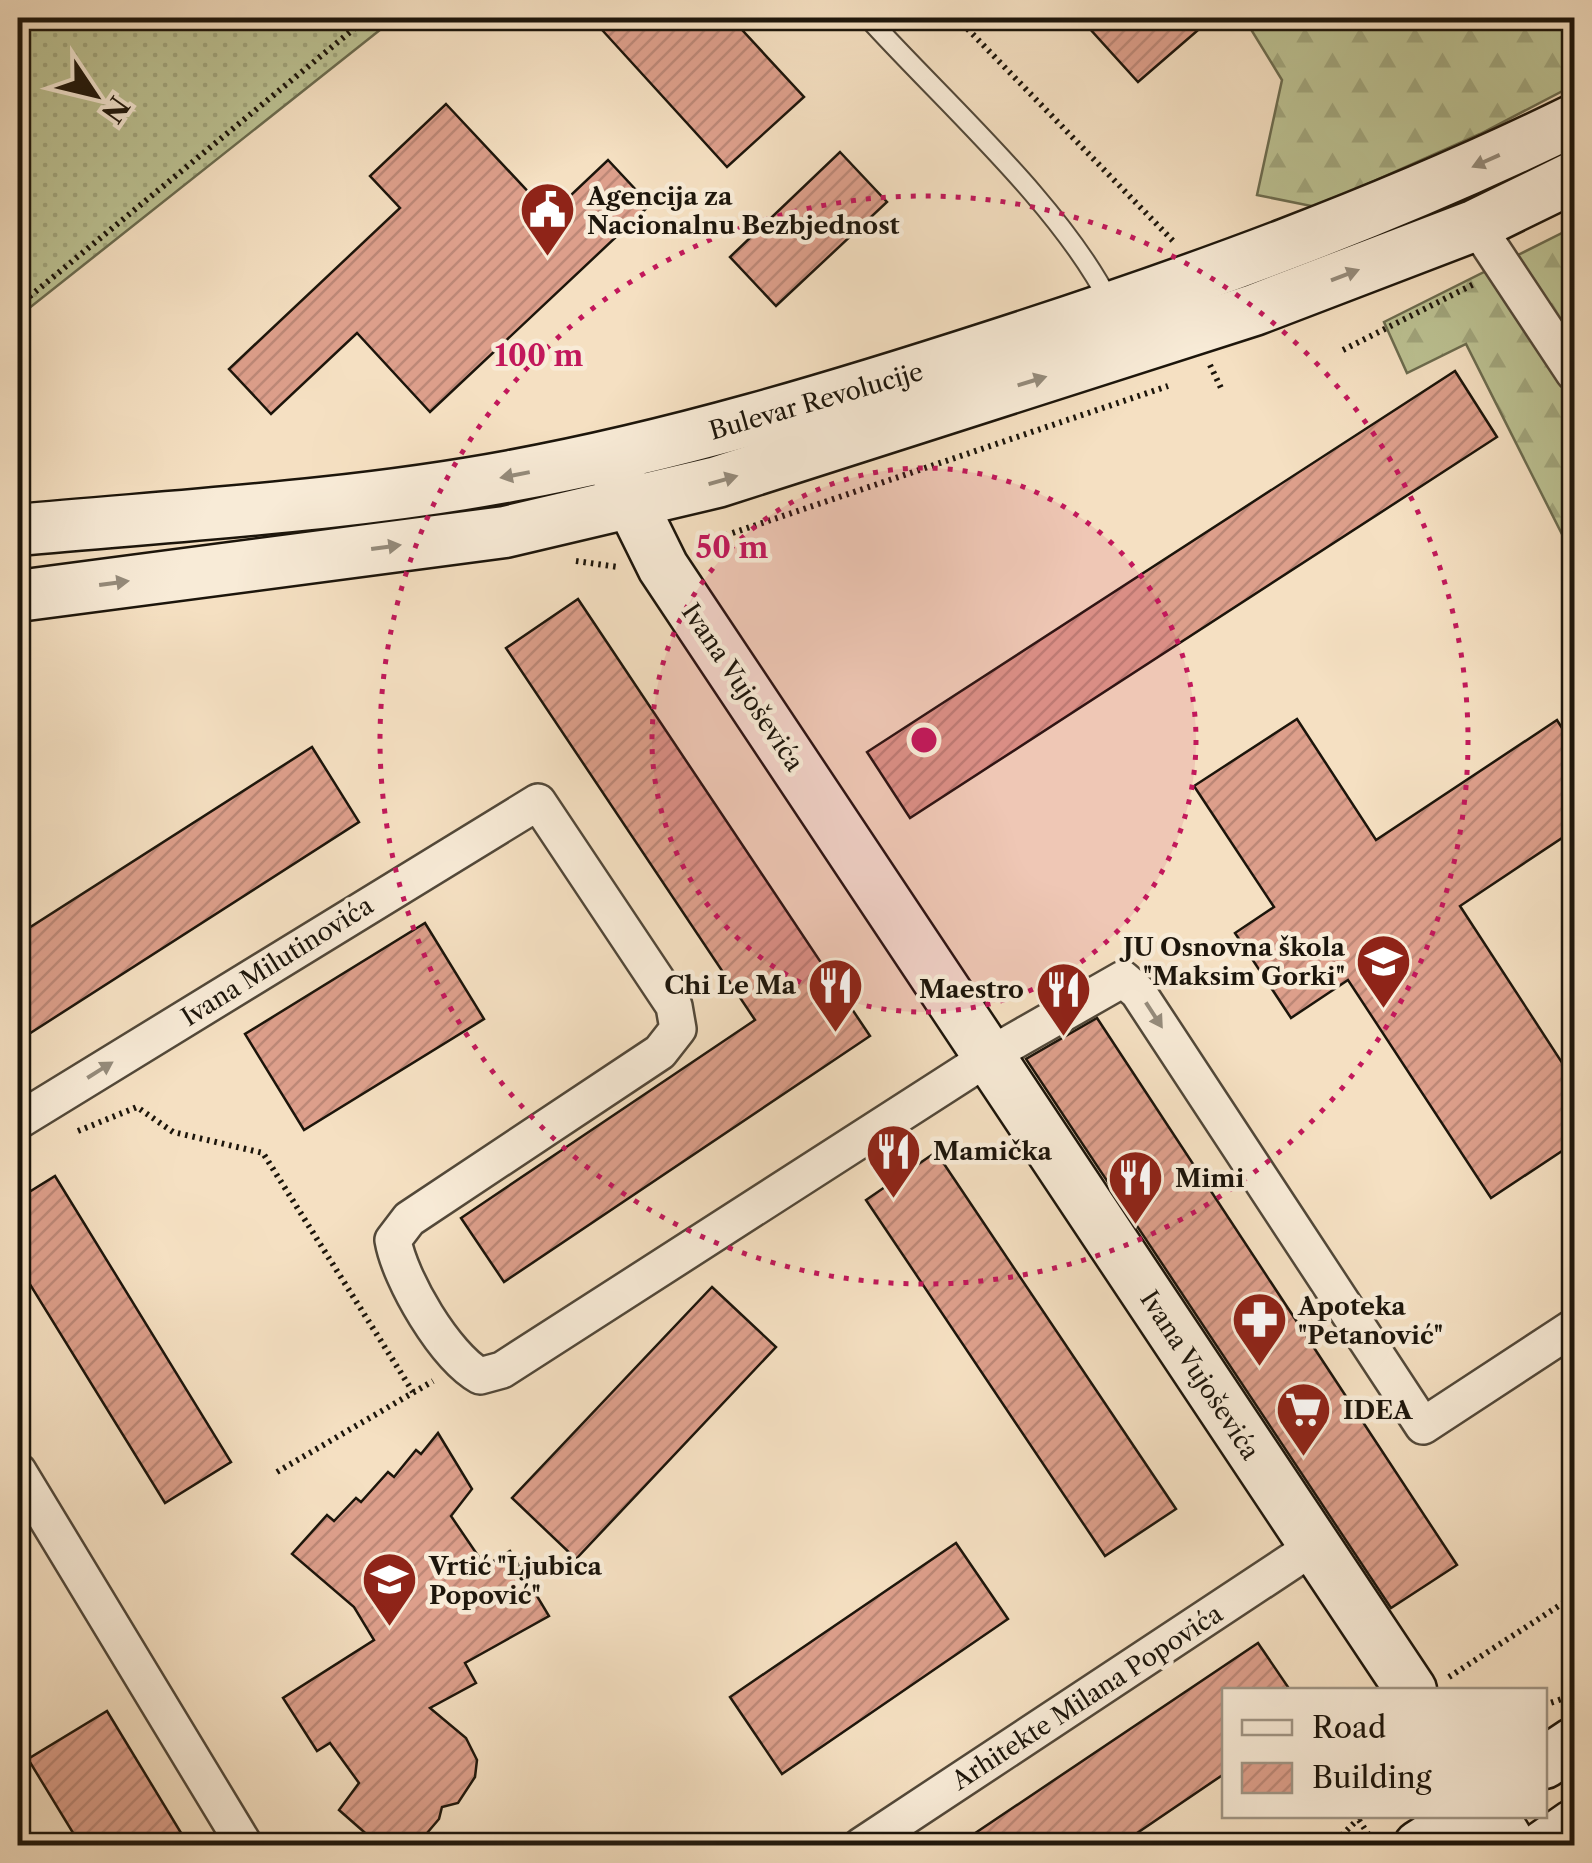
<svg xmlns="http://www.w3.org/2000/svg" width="1592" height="1863" font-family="'Libre Caslon Text',serif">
<defs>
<pattern id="grass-dots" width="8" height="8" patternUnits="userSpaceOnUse" patternTransform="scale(2.5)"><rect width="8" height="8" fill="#bcc293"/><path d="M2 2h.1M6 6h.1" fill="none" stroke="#a1a67d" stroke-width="1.8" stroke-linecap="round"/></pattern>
<pattern id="forest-firs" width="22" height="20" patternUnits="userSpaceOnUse" patternTransform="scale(2.5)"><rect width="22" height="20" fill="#bcc293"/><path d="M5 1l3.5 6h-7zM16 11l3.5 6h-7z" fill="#a1a67d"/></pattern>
<pattern id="building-hatch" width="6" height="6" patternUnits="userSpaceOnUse" patternTransform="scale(2.5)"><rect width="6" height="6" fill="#dd9f8b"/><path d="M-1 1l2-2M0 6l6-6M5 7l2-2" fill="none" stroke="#bd8877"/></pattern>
</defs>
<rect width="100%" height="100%" fill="#f5e0c2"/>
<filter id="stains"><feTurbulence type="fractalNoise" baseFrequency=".002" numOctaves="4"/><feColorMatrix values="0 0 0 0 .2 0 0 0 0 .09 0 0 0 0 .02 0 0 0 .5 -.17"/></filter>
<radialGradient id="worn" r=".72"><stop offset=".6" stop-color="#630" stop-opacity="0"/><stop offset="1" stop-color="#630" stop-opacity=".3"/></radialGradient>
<path fill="url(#grass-dots)" stroke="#6c6c4f" stroke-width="2.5" d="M18 18H395L18 317Z"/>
<g fill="url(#forest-firs)" stroke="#6c6c4f" stroke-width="2.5">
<path d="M1244 18H1574V85L1480 134 1316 207 1257 195 1282 80Z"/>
<path d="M1574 227V558L1466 344 1407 373 1384 322Z"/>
</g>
<g fill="url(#building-hatch)" stroke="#1c150b" stroke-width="2.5">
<path d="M619 18H731L804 97 727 167 603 31Z"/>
<path d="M1080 18H1212L1138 82Z"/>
<path d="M446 104 550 215 608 160 650 205 430 412 357 333 271 414 229 369 400 208 370 176Z"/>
<path d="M840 152 887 202 776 306 730 257Z"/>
<path d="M1455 371 1497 437 910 818 867 752Z"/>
<path d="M578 599 870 1036 504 1282 461 1218 755 1020 506 648Z"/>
<path d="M1297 719 1376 840 1557 720 1574 747V830L1460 906 1574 1081V1143L1491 1198 1348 980 1291 1018 1235 933 1274 907 1194 786Z"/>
<path d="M312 747 359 822 18 1041V935Z"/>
<path d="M425 923 484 1019 304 1130 245 1034Z"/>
<path d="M1097 1018 1457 1565 1391 1608 1026 1059Z"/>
<path d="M936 1152 1176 1509 1105 1556 866 1200Z"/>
<path d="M55 1176 231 1462 165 1503 18 1265V1199Z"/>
<path d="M712 1287 776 1347 576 1559 512 1498Z"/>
<path d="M438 1433 472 1489 451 1516 485 1566 510 1551 549 1616 465 1663 476 1683 430 1708 466 1738 477 1760 475 1777 458 1803 442 1807 439 1819 416 1846H380L339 1810 359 1783 330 1743 317 1751 283 1698 374 1640 354 1607 292 1554 327 1515 334 1521 356 1498 361 1502 388 1472 394 1477 416 1450 421 1454Z"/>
<path d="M956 1543 1008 1619 782 1774 730 1697Z"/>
<path d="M1258 1643 1290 1690H1224V1774L1118 1846H956Z"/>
<path d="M107 1711 189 1846H81L28 1759Z"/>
</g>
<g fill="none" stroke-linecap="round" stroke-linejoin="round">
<defs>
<path id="lane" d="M868 18C944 102 1060 204 1110 303"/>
<g id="street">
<path d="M1476 225 1574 373"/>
<path d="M18 1121 538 802 674 1006 678 1029 660 1052 409 1219 393 1240C400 1280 445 1356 480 1376L502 1370 1009 1044 1123 979 1138 992 1423 1426 1574 1327"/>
<path d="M18 1471 245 1846"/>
<path d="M861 1846 1313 1547"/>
</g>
<g id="secondary">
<path d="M618 476 663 567 1411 1690"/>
<path d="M18 530C181 515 349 506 511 476 674 446 833 398 991 347 1190 283 1386 212 1574 120"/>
<path d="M18 596 505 532 717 482 1254 310 1476 225 1574 177"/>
<path d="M1544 1763 1574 1743"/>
<path d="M1493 1816 1511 1846"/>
<path d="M1419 1846 1466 1816"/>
<path d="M1544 1846 1574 1825"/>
</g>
</defs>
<use href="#lane" stroke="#524839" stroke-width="22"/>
<use href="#street" stroke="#524839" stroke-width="40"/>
<use href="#secondary" stroke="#1c150b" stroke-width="55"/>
<g stroke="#1c150b" stroke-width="6" stroke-dasharray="2.5 5" stroke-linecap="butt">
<path d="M957 18 1175 243"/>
<path d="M18 306 367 18"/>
<path d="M1343 350 1476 283"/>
<path d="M1210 365 1221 388"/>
<path d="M697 545 1168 386"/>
<path d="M576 561 618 567"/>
<path d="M78 1131 137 1107 173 1132 263 1153 413 1392"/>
<path d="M277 1472 433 1381"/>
<path d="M1449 1677 1574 1596"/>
<path d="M1544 1705 1574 1695"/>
<path d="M1359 1820 1376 1846"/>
<path d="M1331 1846 1361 1816"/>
</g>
<use href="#lane" stroke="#f8ebd7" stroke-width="18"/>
<use href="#street" stroke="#f8ebd7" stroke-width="35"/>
<use href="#secondary" stroke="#f8ebd7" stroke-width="50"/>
</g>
<defs><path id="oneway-solid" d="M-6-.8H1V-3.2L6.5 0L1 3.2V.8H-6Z" transform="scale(2.5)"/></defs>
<g fill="#958b7b">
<use href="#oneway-solid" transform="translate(1486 161) rotate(156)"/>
<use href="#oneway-solid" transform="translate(1345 275) rotate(-21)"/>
<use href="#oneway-solid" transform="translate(1032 381) rotate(-17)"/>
<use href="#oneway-solid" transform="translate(515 475) rotate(169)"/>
<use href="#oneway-solid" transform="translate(723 480) rotate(-16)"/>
<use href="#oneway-solid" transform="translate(386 547) rotate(-8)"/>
<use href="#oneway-solid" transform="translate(114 583) rotate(-8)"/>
<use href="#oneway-solid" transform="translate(1154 1015) rotate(57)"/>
<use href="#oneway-solid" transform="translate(100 1070) rotate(-32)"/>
</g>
<circle cx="924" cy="740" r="272" fill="#c2185b" fill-opacity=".12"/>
<g fill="none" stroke="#c2185b" stroke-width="5" stroke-dasharray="5 10">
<circle cx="924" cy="740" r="272"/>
<circle cx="924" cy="740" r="544"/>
</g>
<defs>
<symbol id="civic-pin" viewBox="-11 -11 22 30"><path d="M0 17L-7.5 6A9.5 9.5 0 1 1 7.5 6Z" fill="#8f2418" stroke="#f8ebd7"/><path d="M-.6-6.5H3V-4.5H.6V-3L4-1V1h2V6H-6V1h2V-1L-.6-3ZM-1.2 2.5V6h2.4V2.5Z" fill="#fff"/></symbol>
<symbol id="school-pin" viewBox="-11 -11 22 30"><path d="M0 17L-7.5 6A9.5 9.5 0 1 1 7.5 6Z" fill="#8f2418" stroke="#f8ebd7"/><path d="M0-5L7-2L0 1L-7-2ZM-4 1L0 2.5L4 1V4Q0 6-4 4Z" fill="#fff"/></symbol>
<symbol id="restaurant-pin" viewBox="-11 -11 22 30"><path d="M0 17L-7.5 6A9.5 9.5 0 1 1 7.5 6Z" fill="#8f2418" stroke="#f8ebd7"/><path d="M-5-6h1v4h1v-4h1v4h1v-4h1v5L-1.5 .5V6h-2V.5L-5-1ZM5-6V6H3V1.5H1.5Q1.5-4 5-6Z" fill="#fff"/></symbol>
<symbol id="pharmacy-pin" viewBox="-11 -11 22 30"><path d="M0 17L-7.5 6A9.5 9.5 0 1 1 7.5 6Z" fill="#8f2418" stroke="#f8ebd7"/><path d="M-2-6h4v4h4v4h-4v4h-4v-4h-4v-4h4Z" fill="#fff"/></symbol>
<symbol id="supermarket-pin" viewBox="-11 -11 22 30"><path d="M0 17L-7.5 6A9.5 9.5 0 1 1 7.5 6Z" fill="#8f2418" stroke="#f8ebd7"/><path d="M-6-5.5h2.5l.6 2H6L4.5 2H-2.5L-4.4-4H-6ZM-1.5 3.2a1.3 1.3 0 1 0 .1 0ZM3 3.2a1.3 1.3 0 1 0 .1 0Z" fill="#fff"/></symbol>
</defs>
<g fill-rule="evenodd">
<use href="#civic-pin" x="516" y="178" width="63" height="86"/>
<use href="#school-pin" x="1352" y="930" width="63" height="86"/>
<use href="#restaurant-pin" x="804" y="954" width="63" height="86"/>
<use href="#restaurant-pin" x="1032" y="958" width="63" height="86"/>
<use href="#restaurant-pin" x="862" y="1120" width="63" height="86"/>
<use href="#restaurant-pin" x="1104" y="1146" width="63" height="86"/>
<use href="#pharmacy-pin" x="1228" y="1288" width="63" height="86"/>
<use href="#supermarket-pin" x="1272" y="1378" width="63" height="86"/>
<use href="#school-pin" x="358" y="1548" width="63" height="86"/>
</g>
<g text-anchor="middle" stroke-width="9" stroke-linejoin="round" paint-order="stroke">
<g font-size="25" font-weight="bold" fill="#1c150b" stroke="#f8ebd7" text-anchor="start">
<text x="587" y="205">Agencija za<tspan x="587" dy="29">Nacionalnu Bezbjednost</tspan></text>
<text x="1345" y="956" text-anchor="end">JU Osnovna škola<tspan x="1345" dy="29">"Maksim Gorki"</tspan></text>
<text x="796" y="994" text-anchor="end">Chi Le Ma</text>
<text x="1024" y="998" text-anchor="end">Maestro</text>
<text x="933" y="1160">Mamička</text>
<text x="1175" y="1187">Mimi</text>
<text x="1298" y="1315">Apoteka<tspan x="1298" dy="29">"Petanović"</tspan></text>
<text x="1343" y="1419">IDEA</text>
<text x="429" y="1575">Vrtić "Ljubica<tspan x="429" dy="29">Popović"</tspan></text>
</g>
<g font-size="25" fill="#1c150b" stroke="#f8ebd7">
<text transform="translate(816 401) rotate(-16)" y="9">Bulevar Revolucije</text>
<text transform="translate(743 687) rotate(56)" y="9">Ivana Vujoševića</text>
<text transform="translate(277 961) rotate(-32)" y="9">Ivana Milutinovića</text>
<text transform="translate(1200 1375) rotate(57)" y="9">Ivana Vujoševića</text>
<text transform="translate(1087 1697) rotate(-33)" y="9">Arhitekte Milana Popovića</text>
</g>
</g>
<circle cx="924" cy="740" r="15" fill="#c2185b" stroke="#f8ebd7" stroke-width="5"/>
<g font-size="30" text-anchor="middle" font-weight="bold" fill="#c2185b" stroke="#f8ebd7" stroke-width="9" stroke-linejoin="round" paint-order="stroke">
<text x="539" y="366">100 m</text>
<text x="732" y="558">50 m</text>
</g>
<rect width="1592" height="1863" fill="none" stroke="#f5e0c2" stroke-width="60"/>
<rect x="20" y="20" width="1552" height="1823" fill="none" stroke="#1c150b" stroke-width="5"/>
<rect x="30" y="30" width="1532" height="1803" fill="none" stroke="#1c150b" stroke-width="2.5"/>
<rect x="1222" y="1688" width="325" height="130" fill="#f8ebd7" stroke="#a09585" stroke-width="2.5"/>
<rect x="1242" y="1720" width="50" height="15" fill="#f8ebd7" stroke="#a09585" stroke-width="2.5"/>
<text x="1312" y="1738" font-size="30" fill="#1c150b">Road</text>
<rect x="1242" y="1763" width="50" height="30" fill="url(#building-hatch)" stroke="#a09585" stroke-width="2.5"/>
<text x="1312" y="1788" font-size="30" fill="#1c150b">Building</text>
<g transform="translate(95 95) rotate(125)" stroke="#f8ebd7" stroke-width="8" paint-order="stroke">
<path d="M0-8L18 38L0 25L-18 38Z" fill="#1c150b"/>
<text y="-15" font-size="28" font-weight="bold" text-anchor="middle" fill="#1c150b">N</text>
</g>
<rect width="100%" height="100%" filter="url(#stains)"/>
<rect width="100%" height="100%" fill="url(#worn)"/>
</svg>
